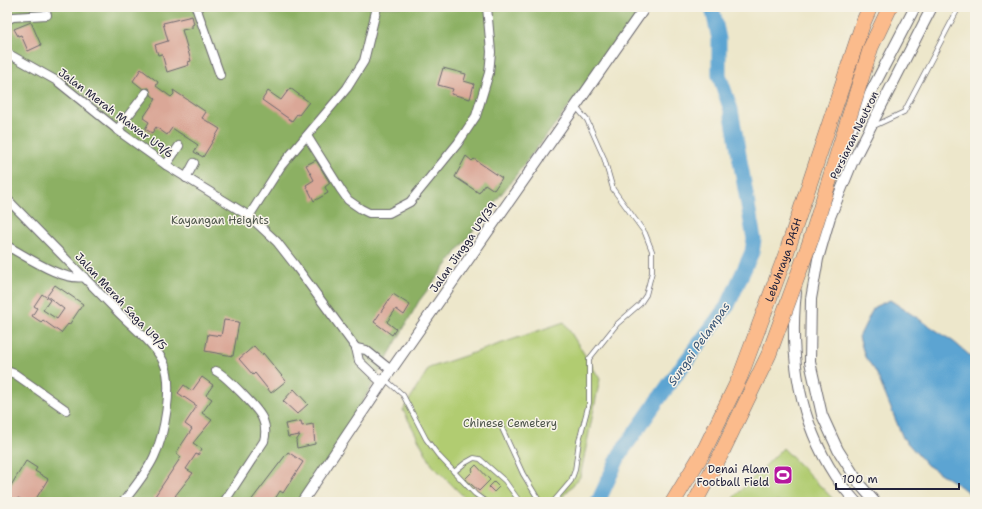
<svg xmlns="http://www.w3.org/2000/svg" width="982" height="509" font-family="'Shantell Sans',sans-serif">
<rect width="100%" height="100%" fill="#f7f3e8"/>
<filter id="ink" filterUnits="userSpaceOnUse"><feTurbulence type="fractalNoise" baseFrequency=".025" numOctaves="2"/><feDisplacementMap in="SourceGraphic" scale="8" xChannelSelector="R" yChannelSelector="G"/><feConvolveMatrix kernelMatrix="1 2 1 2 8 2 1 2 1" color-interpolation-filters="sRGB"/></filter>
<filter id="wash" filterUnits="userSpaceOnUse"><feTurbulence type="fractalNoise" baseFrequency=".012" numOctaves="4" result="noise"/><feDisplacementMap in="SourceGraphic" scale="16" xChannelSelector="R" yChannelSelector="G"/><feGaussianBlur stdDeviation="0.9" result="paint"/><feColorMatrix in="noise" values="0 0 0 0 0 0 0 0 0 0 0 0 0 0 0 0 0 1.4 0 .05"/><feComposite in="paint" operator="in"/></filter>
<g filter="url(#wash)">
<rect width="100%" height="100%" fill="#ede7cb"/>
<g fill="#b1cc71" stroke="#6a7756">
<path d="M564 322 600 379 580 477 558 502H469L432 465 403 410 429 368Z"/>
<path d="M783 448 836 502H729Z"/>
</g>
<path fill="#8cb063" stroke="#57694f" d="M7 7H642L643 10 419 301 326 467 302 502H7Z"/>
<path fill="#5ba4d2" stroke="#3e6386" d="M890 300 954 342 975 360V498L960 486 927 465 903 438 876 372 865 357 859 337 874 307Z"/>
<g fill="none" stroke-linecap="round" stroke-linejoin="round">
<path stroke="#5ba4d2" stroke-width="15" d="M598 502 620 454 672 380 728 305 752 252 754 239 731 110 719 75V39L712 7"/>
</g>
<g id="blocks">
<g fill="#daa797">
<path d="M192 16 194 24 192 25V28L182 30 191 61 188 62 189 65 167 72 162 54 158 55 155 45 168 41 163 23Z"/>
<path d="M31 22 41 45 28 51 21 35 18 36 14 29Z"/>
<path d="M443 68 466 74 464 81 474 84 470 99 451 94 453 89 438 85Z"/>
<path d="M141 69 158 82 156 86 171 97 174 94 173 90 206 112 202 118 220 129 203 157 194 152 198 145 172 128 167 135 156 127 152 133 145 129 149 122 143 118 156 99 151 95 149 88 143 89 133 81Z"/>
<path d="M290 88 309 102 299 115 297 114 292 121 262 100 268 91 281 100Z"/>
<path d="M466 156 472 161 474 159 502 178 494 190 485 184 479 193 455 177Z"/>
<path d="M316 160 330 183 325 187 328 193 314 201 306 185 314 180 306 165Z"/>
<path d="M55 285 83 304 69 325 68 324 61 333 43 320 41 322 32 316 37 308 34 306 42 294 50 300 43 310 57 319 64 309 47 296Z"/>
<path d="M393 294 410 305 404 315 396 309 387 322 396 329 392 335 374 322Z"/>
<path d="M224 320 239 322 233 356 205 351 208 334 221 336Z"/>
<path d="M254 346 262 355 263 353 286 381 271 393 255 373 253 375 239 359Z"/>
<path d="M202 377 213 385 206 395 212 399 202 413 212 420 193 443 202 449 198 455 196 454 186 469 193 473 175 496 178 497 175 502H171L165 498 162 502H151L181 457 176 453 192 429 185 424 197 406 178 393 184 385 192 391Z"/>
<path d="M294 389 308 404 297 414 283 401Z"/>
<path d="M301 421 302 426 313 424 315 444 297 448 296 441 300 435 288 437 285 424Z"/>
<path d="M288 452 303 462 283 493 280 491 273 502H250Z"/>
<path d="M26 461 37 468 35 471 48 479 34 502H26L18 498 16 501 7 495V492Z"/>
<path d="M476 465 490 480 479 491 465 479 473 471 472 469Z"/>
<path d="M494 482 499 487 494 492 489 487Z"/>
</g>
</g>
</g>
<g filter="url(#ink)">
<use href="#blocks" fill-opacity="0" stroke="#69676d" stroke-width="1"/>
<g fill="none" stroke-linecap="round" stroke-linejoin="round">
<defs>
<g id="service">
<path d="M872 127 904 112 959 7"/>
<path d="M385 379 403 395 426 439 438 455 475 494 486 502"/>
<path d="M500 424 523 474 540 502"/>
<path d="M454 472 465 463 474 458 480 459 505 481 520 502"/>
<path d="M553 502 571 481 575 470 579 441 589 403V359L617 324 640 304 646 295 652 272V251L645 233 613 189 604 158 587 120 576 107"/>
</g>
<g id="minor">
<path d="M196 7 220 75"/>
<path d="M7 20 13 17 47 15"/>
<path d="M7 53 57 81 124 135 166 165 249 216 277 242 295 265 356 348 359 361 382 383"/>
<path d="M117 130 146 93"/>
<path d="M307 136 341 190 348 200 361 209 369 213H389L410 202 458 143 476 116 489 73 491 52 487 7"/>
<path d="M166 165 179 146"/>
<path d="M186 178 194 163"/>
<path d="M7 199C44 237 82 275 119 313 134 328 155 344 164 363 174 385 164 436 154 457 146 474 134 488 123 502"/>
<path d="M249 216 281 166 347 88 364 61 377 7"/>
<path d="M7 246C26 256 63 282 84 277"/>
<path d="M356 348 366 350 391 370"/>
<path d="M7 371 15 374 66 410"/>
<path d="M216 371C225 375 260 410 263 420 266 427 266 433 264 441L224 502"/>
</g>
<g id="tertiary">
<path d="M850 132 915 7"/>
<path d="M796 292C789 356 799 421 835 476 841 485 849 494 856 502"/>
<path d="M302 502 382 383 645 7"/>
<path d="M875 502 861 486 838 450 822 415 810 362 811 299 818 259 830 217 852 163 932 7"/>
</g>
<g id="motorway">
<path id="s1" d="M673 502 705 449 740 377 786 254 863 23 870 7"/>
</g>
</defs>
<use href="#service" stroke="#69676d" stroke-width="5.5"/>
<use href="#minor" stroke="#69676d" stroke-width="10"/>
<use href="#tertiary" stroke="#69676d" stroke-width="12"/>
<use href="#motorway" stroke="#69676d" stroke-width="16"/>
<use href="#service" stroke="#fff" stroke-width="4"/>
<use href="#minor" stroke="#fff" stroke-width="8"/>
<use href="#tertiary" stroke="#fff" stroke-width="10"/>
<use href="#motorway" stroke="#fbbb8c" stroke-width="15"/>
<defs>
<path id="motorway-bridge" d="M695 502 721 454 769 354 810 242 871 47 890 7"/>
</defs>
<use href="#motorway-bridge" stroke="#69676d" stroke-width="16" stroke-linecap="butt"/>
<use href="#motorway-bridge" stroke="#fbbb8c" stroke-width="15"/>
</g>
</g>
<defs>
<symbol id="stadium-square" viewBox="-11 -11 22 22"><rect x="-9" y="-9" width="18" height="18" rx="4" fill="#b5179e" stroke="#f7f3e8"/><path d="M0-5a6.5 5 0 1 0 0 10a6.5 5 0 1 0 0-10ZM-3.5-1.8h7v3.6h-7Z" fill="#fff"/></symbol>
</defs>
<g fill-rule="evenodd">
<use href="#stadium-square" x="772" y="464" width="22" height="22"/>
</g>
<g text-anchor="middle" stroke-width="3" stroke-linejoin="round" paint-order="stroke">
<g font-size="11" fill="#22223b" stroke="#f7f3e8">
<text transform="translate(116 113) rotate(37)" y="4">Jalan Merah Mawar U9/6</text>
<text transform="translate(854 135) rotate(-64)" y="4">Persiaran Neutron</text>
<text transform="translate(463 247) rotate(-55)" y="4">Jalan Jingga U9/39</text>
<text dy="4" stroke="none"><textPath href="#s1" startOffset="267">Lebuhraya DASH</textPath></text>
<text transform="translate(121 301) rotate(47)" y="4">Jalan Merah Saga U9/5</text>
</g>
<g font-size="11" fill="#4d554b" stroke="#f7f3e8">
<text x="220" y="224">Kayangan Heights</text>
<text x="510" y="427">Chinese Cemetery</text>
</g>
<g font-size="11" fill="#22223b" stroke="#f7f3e8" text-anchor="end">
<text x="769" y="473">Denai Alam<tspan x="769" dy="13">Football Field</tspan></text>
</g>
<g font-size="12" font-style="italic" fill="#395677" stroke="#f7f3e8">
<text transform="translate(699 344) rotate(-55)" y="4">Sungai Pelampas</text>
</g>
</g>
<rect width="982" height="509" fill="none" stroke="#f7f3e8" stroke-width="24"/>
<path d="M836 483v6h123v-6" fill="none" stroke="#22223b" stroke-width="2"/>
<text x="842" y="483" font-size="12" fill="#22223b" stroke="#f7f3e8" stroke-width="3" paint-order="stroke">100 m</text>
</svg>
